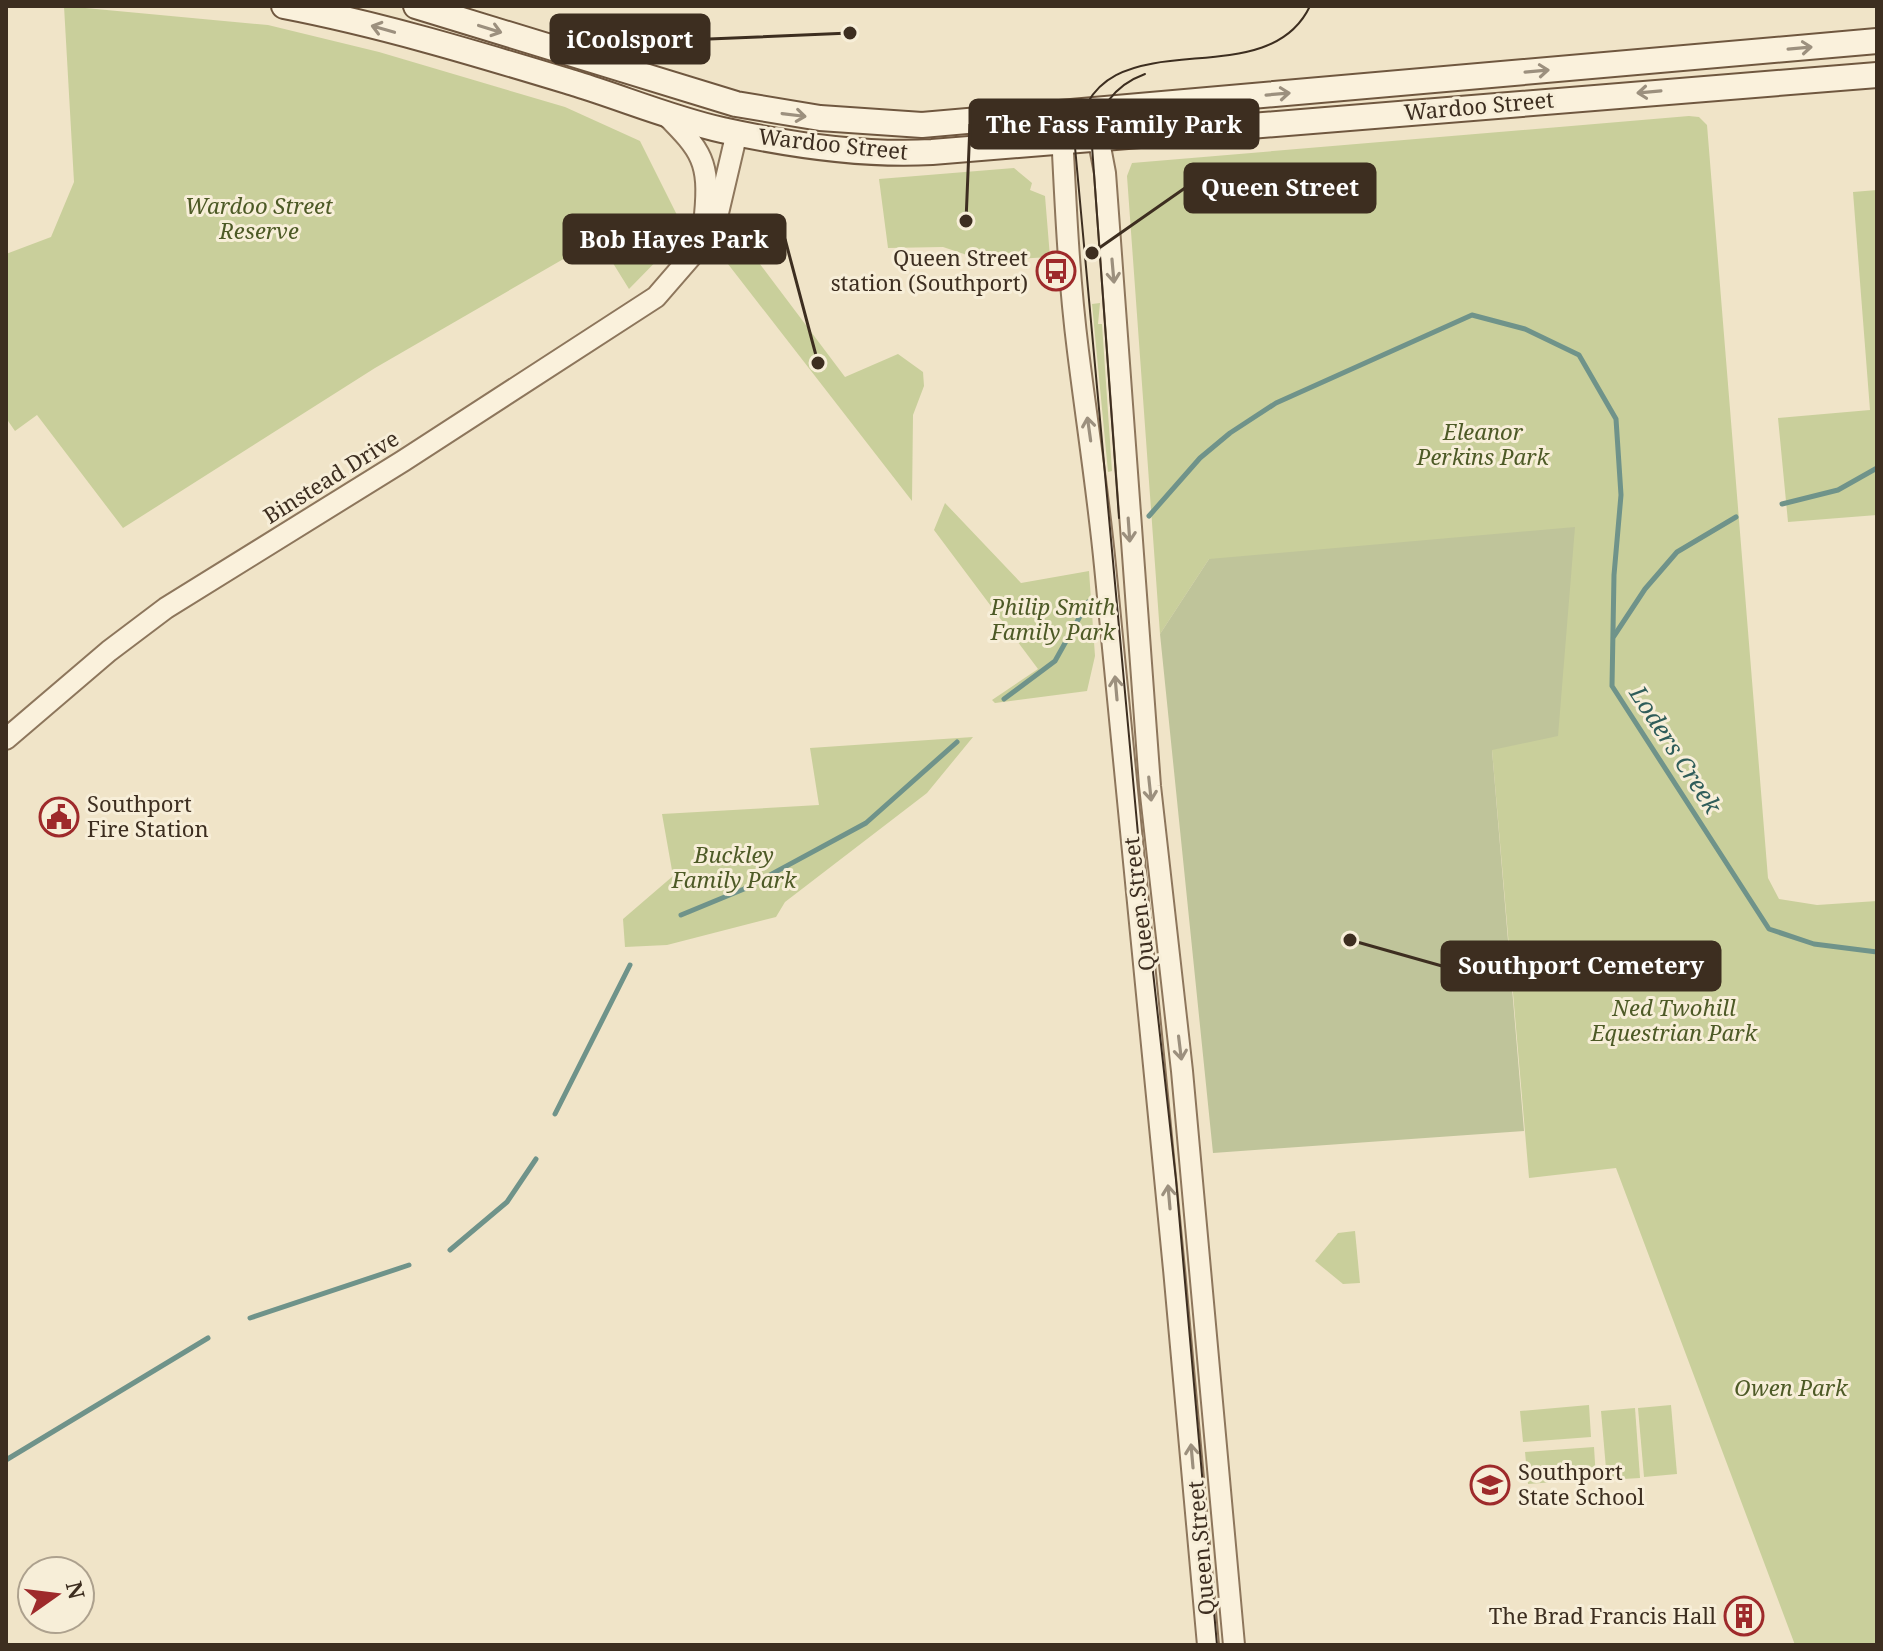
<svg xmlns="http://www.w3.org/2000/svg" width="1883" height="1651" font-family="'Noto Serif',serif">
<rect width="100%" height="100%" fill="#f0e4c8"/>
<g fill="#c9cf9b">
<path d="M64 6 268 25 379 52 565 107 640 141 677 215 676 241 629 289 598 239 375 368 123 528 37 415 15 431 6 418V254L51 237 74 182Z"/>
<path d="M1689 116 1699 117 1707 125 1768 878 1779 899 1817 905 1877 901V1645H1795L1616 1168 1529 1178 1492 750 1209 559 1160 634 1127 176 1132 163Z"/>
<path d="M1014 168 1032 183 1030 190 1045 196 1050 257 985 261 943 247 888 248 879 179Z"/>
<path d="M1877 190V515L1788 522 1778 418 1870 410 1853 192Z"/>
<path d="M735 231 845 377 898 354 923 372 924 386 913 415 912 501 721 255Z"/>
<path d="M1100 303 1098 324H1102L1112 471 1108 472 1092 304Z"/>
<path d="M945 503 1021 583 1089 571 1095 656 1087 691 995 703 992 700 1038 669 934 530Z"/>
<path d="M973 737 927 793 785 902 776 917 667 945 625 947 623 919 673 876 662 814 819 805 810 748Z"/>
<path d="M1355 1231 1360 1283 1343 1284 1315 1261 1338 1233Z"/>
<path d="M1589 1405 1591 1437 1523 1442 1520 1411Z"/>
<path d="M1671 1405 1677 1474 1644 1477 1638 1408Z"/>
<path d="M1635 1408 1640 1478 1607 1480 1601 1411Z"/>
<path d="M1594 1447 1596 1479 1528 1484 1525 1452Z"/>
</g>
<path fill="#bfc49a" d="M1575 527 1558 736 1492 750 1524 1131 1213 1153 1160 634 1209 559Z"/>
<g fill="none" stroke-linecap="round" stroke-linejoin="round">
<g stroke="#6f938a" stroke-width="5">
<path d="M1782 504 1838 490 1877 468"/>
<path d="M1149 516 1200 458 1230 433 1276 403 1472 315 1525 329 1579 355 1616 419 1621 495 1614 575 1612 686 1769 929 1814 944 1877 952"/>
<path d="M1614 636 1645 589 1677 552 1736 517"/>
<path d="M1004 699 1055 661 1088 602"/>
<path d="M681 915 744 889 866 823 957 742"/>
<path d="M555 1114 630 965"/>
<path d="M450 1250 507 1202 536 1159"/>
<path d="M250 1318 409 1265"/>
<path d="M6 1460 208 1338"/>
</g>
<defs>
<g id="tertiary">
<path d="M1093 110 1105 173 1150 786 1182 1071 1234 1645"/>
<path d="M1061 112C1065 192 1068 272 1078 351 1087 423 1098 494 1105 566 1141 926 1177 1285 1208 1645"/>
<path d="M665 114C702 151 710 162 705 215"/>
<path d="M6 739 109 651 166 608 403 461 656 297 714 230 737 132"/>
</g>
<g id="secondary">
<path d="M284 6C383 25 481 55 577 84 625 99 673 119 722 130 790 145 863 156 932 152L1877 75"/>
<path d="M416 6 736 104 820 118 922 125 1877 41"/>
</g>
</defs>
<use href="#tertiary" stroke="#8d765c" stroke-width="24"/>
<use href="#secondary" stroke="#6f573f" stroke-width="28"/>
<use href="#tertiary" stroke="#faf1dc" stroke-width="20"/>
<use href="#secondary" stroke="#faf1dc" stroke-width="24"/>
<g stroke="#3d2e20" stroke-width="2">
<path d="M1119 518 1092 146C1096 112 1112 86 1145 74"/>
<path d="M1217 1645 1176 1180 1139 845 1075 147C1087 4 1263 105 1310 6"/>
</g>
</g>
<defs><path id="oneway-shaft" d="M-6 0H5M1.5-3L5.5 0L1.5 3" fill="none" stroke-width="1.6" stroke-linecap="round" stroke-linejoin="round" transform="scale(2)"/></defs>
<g stroke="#9c907e">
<use href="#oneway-shaft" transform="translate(383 29) rotate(-164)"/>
<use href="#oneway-shaft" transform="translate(490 29) rotate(17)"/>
<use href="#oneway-shaft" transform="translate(1800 48) rotate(-5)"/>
<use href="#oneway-shaft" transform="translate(1537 71) rotate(-5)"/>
<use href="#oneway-shaft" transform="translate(1649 92) rotate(175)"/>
<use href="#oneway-shaft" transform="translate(1278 94) rotate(-5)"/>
<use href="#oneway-shaft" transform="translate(794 115) rotate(7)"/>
<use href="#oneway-shaft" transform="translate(1113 271) rotate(85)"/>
<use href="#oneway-shaft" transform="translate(1089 429) rotate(-98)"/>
<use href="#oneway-shaft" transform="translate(1129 530) rotate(86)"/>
<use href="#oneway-shaft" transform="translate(1116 688) rotate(-95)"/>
<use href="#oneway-shaft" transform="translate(1150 789) rotate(84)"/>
<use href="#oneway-shaft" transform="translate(1180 1048) rotate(83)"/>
<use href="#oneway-shaft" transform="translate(1169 1197) rotate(-95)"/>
<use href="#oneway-shaft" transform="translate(1192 1456) rotate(-95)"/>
</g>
<defs>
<symbol id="bus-ring" viewBox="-11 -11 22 22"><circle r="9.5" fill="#f7eed8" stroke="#9e2a2b" stroke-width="1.5"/><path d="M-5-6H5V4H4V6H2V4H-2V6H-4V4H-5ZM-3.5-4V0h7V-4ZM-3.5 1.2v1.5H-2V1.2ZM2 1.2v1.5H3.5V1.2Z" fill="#9e2a2b"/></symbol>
<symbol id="civic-ring" viewBox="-11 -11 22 22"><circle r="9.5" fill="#f7eed8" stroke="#9e2a2b" stroke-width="1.5"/><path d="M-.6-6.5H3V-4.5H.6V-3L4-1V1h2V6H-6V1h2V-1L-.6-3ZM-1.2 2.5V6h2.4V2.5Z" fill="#9e2a2b"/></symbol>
<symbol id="school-ring" viewBox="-11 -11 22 22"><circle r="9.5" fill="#f7eed8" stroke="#9e2a2b" stroke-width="1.5"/><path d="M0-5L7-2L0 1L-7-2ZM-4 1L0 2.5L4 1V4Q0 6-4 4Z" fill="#9e2a2b"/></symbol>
<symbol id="building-ring" viewBox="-11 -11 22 22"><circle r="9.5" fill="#f7eed8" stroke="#9e2a2b" stroke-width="1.5"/><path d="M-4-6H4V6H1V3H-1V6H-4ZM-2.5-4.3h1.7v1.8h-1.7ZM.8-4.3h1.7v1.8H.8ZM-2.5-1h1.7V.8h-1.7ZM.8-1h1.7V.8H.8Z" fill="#9e2a2b"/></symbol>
</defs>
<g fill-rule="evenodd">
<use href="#bus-ring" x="1034" y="249" width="44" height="44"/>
<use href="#civic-ring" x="37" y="795" width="44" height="44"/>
<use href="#school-ring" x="1468" y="1463" width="44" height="44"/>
<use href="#building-ring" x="1722" y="1594" width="44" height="44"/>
</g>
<g text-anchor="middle" stroke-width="6" stroke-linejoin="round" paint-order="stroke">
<g font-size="22" fill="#3d2e20" stroke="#f7eed8">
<text transform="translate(1479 106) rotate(-5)" y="8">Wardoo Street</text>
<text transform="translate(833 144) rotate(6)" y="8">Wardoo Street</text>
<text transform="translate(331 477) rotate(-32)" y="8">Binstead Drive</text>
<text transform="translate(1139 904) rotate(-97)" y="8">Queen Street</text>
<text transform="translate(1201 1548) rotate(-95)" y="8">Queen Street</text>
</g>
<g font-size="22" font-style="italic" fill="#4d5a26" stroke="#f7eed8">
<text x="259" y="214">Wardoo Street<tspan x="259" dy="25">Reserve</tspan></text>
<text x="1483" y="440">Eleanor<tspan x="1483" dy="25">Perkins Park</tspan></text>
<text x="1053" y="615">Philip Smith<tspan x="1053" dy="25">Family Park</tspan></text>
<text x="734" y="863">Buckley<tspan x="734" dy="25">Family Park</tspan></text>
<text x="1674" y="1016">Ned Twohill<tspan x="1674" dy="25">Equestrian Park</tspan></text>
<text x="1791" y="1396">Owen Park</text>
</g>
<g font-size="22" fill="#3d2e20" stroke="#f7eed8" text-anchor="end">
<text x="1028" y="266">Queen Street<tspan x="1028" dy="25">station (Southport)</tspan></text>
<text x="87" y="812" text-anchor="start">Southport<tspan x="87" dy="25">Fire Station</tspan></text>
<text x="1518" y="1480" text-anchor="start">Southport<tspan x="1518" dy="25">State School</tspan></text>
<text x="1716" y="1624">The Brad Francis Hall</text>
</g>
<g font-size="24" font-style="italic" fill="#2f5d5a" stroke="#f7eed8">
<text transform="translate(1675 750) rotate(57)" y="8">Loders Creek</text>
</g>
</g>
<path fill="none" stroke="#3d2e20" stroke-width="3" d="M850 33L709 39M966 221L970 124M1092 253L1185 188M818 363L785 239M1350 940L1442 966"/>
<g fill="#3d2e20" stroke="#f7eed8" stroke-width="3">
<circle cx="850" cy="33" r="8"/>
<circle cx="966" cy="221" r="8"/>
<circle cx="1092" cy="253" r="8"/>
<circle cx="818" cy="363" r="8"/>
<circle cx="1350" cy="940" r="8"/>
</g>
<g fill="#3d2e20" stroke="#3d2e20" stroke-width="3">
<rect x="551" y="15" width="158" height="48" rx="8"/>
<rect x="970" y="100" width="288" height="48" rx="8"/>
<rect x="1185" y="164" width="190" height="48" rx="8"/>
<rect x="564" y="215" width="221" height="48" rx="8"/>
<rect x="1442" y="942" width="278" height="48" rx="8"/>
</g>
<g font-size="24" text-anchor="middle" font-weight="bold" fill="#fff">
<text x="630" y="48">iCoolsport</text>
<text x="1114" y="133">The Fass Family Park</text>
<text x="1280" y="196">Queen Street</text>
<text x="674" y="248">Bob Hayes Park</text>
<text x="1581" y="974">Southport Cemetery</text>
</g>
<rect width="1883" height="1651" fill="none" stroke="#3d2e20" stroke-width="16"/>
<g transform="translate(56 1595) rotate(76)"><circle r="38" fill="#f7eed8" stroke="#ada18e" stroke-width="2"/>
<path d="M0-6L14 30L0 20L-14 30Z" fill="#9e2a2b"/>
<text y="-12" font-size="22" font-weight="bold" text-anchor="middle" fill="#3d2e20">N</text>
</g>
</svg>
